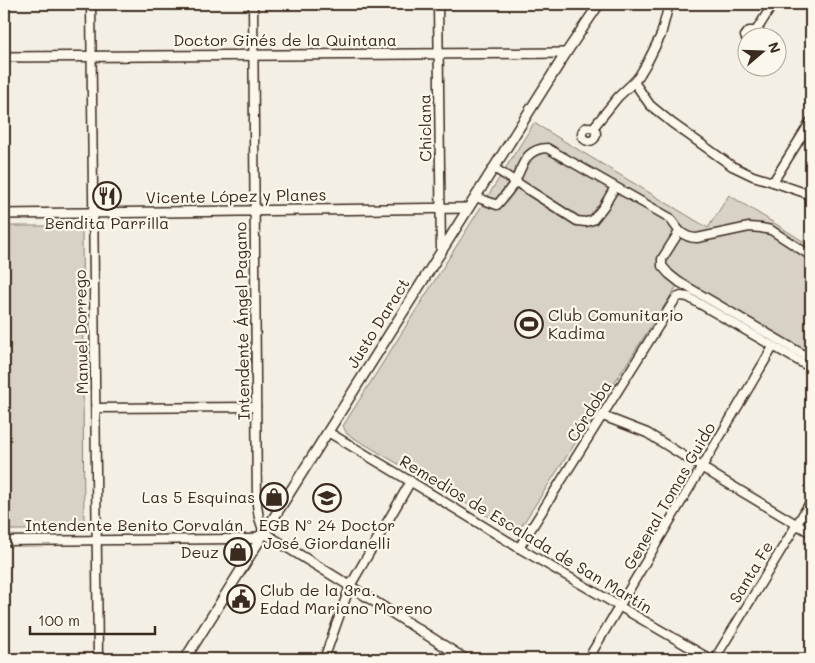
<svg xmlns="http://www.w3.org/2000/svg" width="815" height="663" font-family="Mali,sans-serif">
<rect width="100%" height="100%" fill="#f3efe4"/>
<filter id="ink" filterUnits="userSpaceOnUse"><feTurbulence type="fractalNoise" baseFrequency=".02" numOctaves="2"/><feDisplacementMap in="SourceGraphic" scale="10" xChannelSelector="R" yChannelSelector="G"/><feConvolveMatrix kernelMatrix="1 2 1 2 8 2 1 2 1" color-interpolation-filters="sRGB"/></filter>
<g filter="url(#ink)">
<g fill="#d8d1c6" stroke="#8a7e72">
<path d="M534 123 708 228 729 195 811 246V363L677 286 517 533 347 434 343 426Z"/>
<path d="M4 226H75L82 232 84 526 79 530H4Z"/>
</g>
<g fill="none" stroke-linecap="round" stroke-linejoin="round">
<defs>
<g id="minor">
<path d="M91 4 98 659"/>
<path d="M438 4 441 253"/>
<path d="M756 31 773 4"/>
<path d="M748 42 745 36 749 31H756L759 34V38"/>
<path d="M634 82 650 105 672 123 732 166 753 176 773 182"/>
<path d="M811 121 773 182 811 195"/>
<circle cx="589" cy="134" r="7"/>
<path d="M593 128 618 97 634 82 639 76 648 61 661 35 669 4"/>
<path d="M494 168 577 221 586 222 593 220 604 206 615 187"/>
<path d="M476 197 497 205C503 198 509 191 514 183 523 167 524 149 547 148L670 218C677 229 683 238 697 238L749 227 761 228 771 230 811 256"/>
<path d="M679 232 662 259V266L669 274 679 282 811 359"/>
<path d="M96 408 256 407"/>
<path d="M603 416 647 433 719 478 811 533"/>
<path d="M328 432 423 489 519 548 710 659"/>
<path d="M4 541 237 539H252L264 533 259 518 257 505 253 4"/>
<path d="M519 548 676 298 681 296 688 297 811 368"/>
<path d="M324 659 350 586 411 481"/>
<path d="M449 659 452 651"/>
<path d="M588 659 773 347"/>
<path d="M717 659 719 652 811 501"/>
</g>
<g id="tertiary">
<path d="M4 57 566 53"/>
<path d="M4 214 468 208"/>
<path d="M264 533 350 586 465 659"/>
<path d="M185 659 566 53 599 4"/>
</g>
</defs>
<use href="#minor" stroke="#3b2a1e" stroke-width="11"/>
<use href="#tertiary" stroke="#3b2a1e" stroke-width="12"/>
<use href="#minor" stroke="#fbf7ec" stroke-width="8"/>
<use href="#tertiary" stroke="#fbf7ec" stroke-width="9"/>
</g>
</g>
<defs>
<symbol id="restaurant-ring" viewBox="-11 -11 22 22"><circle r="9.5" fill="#fbf7ec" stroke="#3b2a1e" stroke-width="1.5"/><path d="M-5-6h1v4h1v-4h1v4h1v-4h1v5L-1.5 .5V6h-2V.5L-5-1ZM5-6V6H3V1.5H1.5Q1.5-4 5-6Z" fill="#3b2a1e"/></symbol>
<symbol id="stadium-ring" viewBox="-11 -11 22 22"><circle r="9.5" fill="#fbf7ec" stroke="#3b2a1e" stroke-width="1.5"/><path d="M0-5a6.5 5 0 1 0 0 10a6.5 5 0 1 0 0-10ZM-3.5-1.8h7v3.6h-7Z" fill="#3b2a1e"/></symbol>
<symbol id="shop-ring" viewBox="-11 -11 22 22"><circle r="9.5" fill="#fbf7ec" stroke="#3b2a1e" stroke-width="1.5"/><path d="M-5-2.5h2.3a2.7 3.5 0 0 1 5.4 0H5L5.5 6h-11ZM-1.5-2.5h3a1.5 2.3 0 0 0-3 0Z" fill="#3b2a1e"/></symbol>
<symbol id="school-ring" viewBox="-11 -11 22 22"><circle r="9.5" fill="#fbf7ec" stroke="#3b2a1e" stroke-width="1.5"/><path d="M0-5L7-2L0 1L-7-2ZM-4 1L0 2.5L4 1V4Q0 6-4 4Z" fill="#3b2a1e"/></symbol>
<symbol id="civic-ring" viewBox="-11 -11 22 22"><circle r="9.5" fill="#fbf7ec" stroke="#3b2a1e" stroke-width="1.5"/><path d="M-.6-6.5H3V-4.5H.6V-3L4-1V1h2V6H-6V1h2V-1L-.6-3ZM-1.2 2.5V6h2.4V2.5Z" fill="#3b2a1e"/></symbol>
</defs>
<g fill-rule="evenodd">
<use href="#restaurant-ring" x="91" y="180" width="32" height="32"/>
<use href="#stadium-ring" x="513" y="308" width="32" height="32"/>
<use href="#shop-ring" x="258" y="481" width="32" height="32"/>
<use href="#school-ring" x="311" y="482" width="32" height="32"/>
<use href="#shop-ring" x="222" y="536" width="32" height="32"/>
<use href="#civic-ring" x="225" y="583" width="32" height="32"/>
</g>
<g text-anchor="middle" stroke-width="4.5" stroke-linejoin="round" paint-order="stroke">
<g font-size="16" fill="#3b2a1e" stroke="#fbf7ec">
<text x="285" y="46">Doctor Ginés de la Quintana</text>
<text transform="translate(425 128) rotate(-91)" y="6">Chiclana</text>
<text transform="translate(236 196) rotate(-1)" y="6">Vicente López y Planes</text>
<text transform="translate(242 321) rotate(-91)" y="6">Intendente Ángel Pagano</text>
<text transform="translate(378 323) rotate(-58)" y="6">Justo Daract</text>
<text transform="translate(81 332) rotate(-91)" y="6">Manuel Dorrego</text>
<text transform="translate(589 411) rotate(-58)" y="6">Córdoba</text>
<text transform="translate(669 496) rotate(-60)" y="6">General Tomas Guido</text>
<text x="134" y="531">Intendente Benito Corvalán</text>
<text transform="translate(526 534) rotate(31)" y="6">Remedios de Escalada de San Martín</text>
<text transform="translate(751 572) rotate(-59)" y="6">Santa Fe</text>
</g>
<g font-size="16" fill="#3b2a1e" stroke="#fbf7ec">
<text x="107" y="229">Bendita Parrilla</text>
<text x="548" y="321" text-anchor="start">Club Comunitario<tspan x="548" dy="18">Kadima</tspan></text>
<text x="255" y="503" text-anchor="end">Las 5 Esquinas</text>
<text x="327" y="531">EGB Nº 24 Doctor<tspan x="327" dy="18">José Giordanelli</tspan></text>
<text x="219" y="558" text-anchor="end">Deuz</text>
<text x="260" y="596" text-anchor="start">Club de la 3ra.<tspan x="260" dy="18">Edad Mariano Moreno</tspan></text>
</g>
</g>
<rect width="815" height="663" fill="none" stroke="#fbf7ec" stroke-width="20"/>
<rect x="10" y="10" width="795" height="643" fill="none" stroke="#3b2a1e" stroke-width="2" filter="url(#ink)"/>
<g transform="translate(762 52) rotate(71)"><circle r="24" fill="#fbf7ec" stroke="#aea59a"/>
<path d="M0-4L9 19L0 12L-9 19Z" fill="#3b2a1e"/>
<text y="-8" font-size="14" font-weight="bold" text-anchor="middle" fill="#3b2a1e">N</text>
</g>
<path d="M30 626v8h125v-8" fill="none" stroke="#3b2a1e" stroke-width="2.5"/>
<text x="38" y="626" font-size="15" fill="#3b2a1e" stroke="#fbf7ec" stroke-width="4" paint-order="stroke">100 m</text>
</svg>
